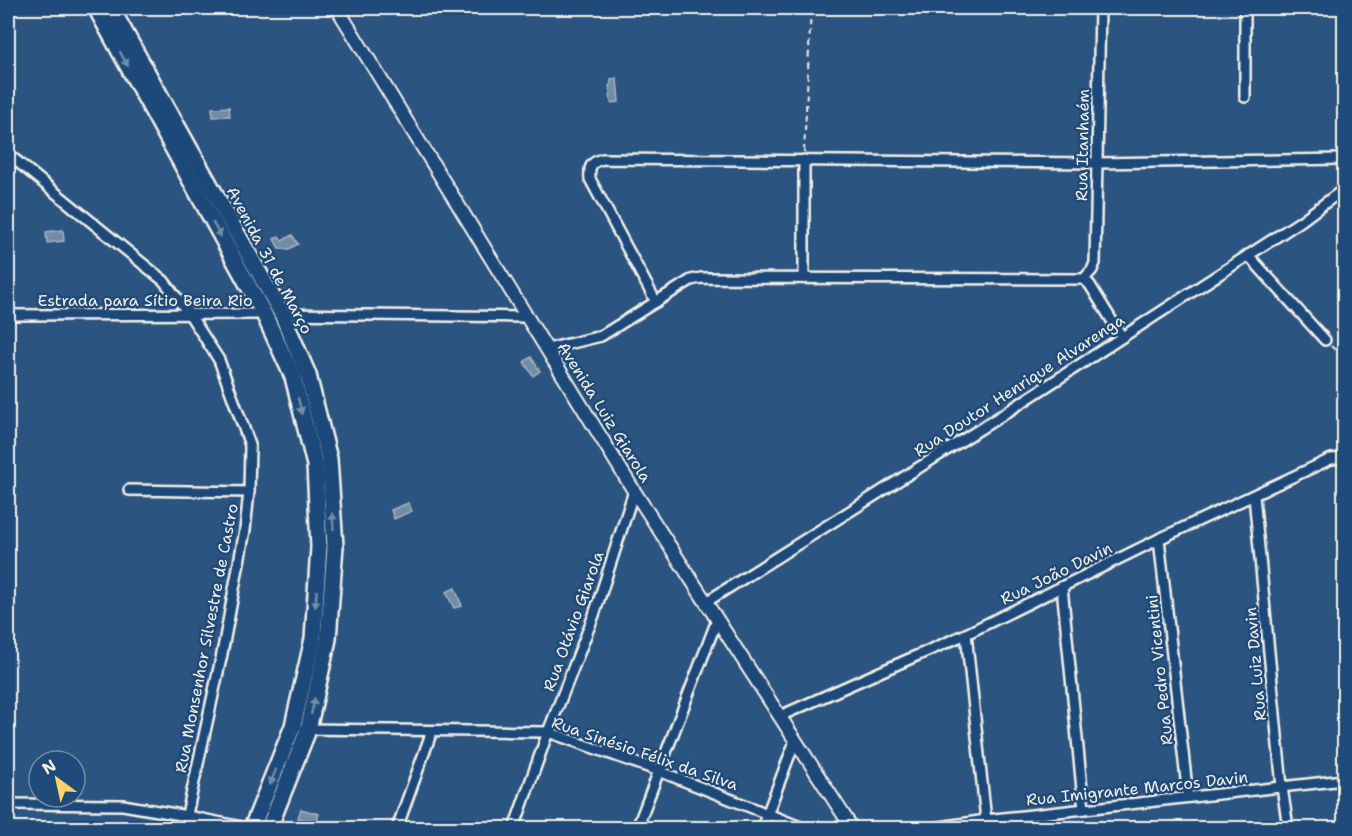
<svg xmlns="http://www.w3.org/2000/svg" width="1352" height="836" font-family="'Shantell Sans',sans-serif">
<rect width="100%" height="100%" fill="#2c5481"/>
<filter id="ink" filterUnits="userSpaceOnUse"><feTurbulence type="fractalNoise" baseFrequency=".0167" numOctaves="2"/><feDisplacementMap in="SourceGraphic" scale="12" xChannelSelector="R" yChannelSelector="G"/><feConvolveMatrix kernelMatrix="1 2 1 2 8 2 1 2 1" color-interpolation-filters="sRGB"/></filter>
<g filter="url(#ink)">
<g fill="#738ca6" stroke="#a7b4c0" stroke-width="1.5">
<path d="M617 78 619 102 611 103 609 86 611 84V79Z"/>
<path d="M229 107 230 116 213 117 212 108Z"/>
<path d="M63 230 64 241 47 243 46 232Z"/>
<path d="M292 235 298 244 289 249 279 248 274 239 279 236 282 241Z"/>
<path d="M531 357 540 371 533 376 524 362Z"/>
<path d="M408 503 412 511 394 519 391 510Z"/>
<path d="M455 588 462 606 454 608 446 592Z"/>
<path d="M301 809 319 814 316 824 298 818Z"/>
</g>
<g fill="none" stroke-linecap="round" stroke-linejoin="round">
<defs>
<g id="minor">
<path d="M1245 8V97"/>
<path d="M8 154 164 281 190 315 219 360 250 445 249 492 245 530 222 654 184 828"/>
<path d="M804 160V278"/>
<path d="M1248 255 1325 340"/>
<path d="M1084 279 1092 270 1095 263 1100 8"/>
<path d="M656 302 590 179C589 167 590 162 603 159L1097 163 1344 159"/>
<path d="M280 314 528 317"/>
<path d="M8 315 266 314"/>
<path d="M547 349 601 336 691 280 701 278 1084 279 1090 285 1122 337"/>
<path d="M129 490 249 492"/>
<path d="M1254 496 1282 787 1288 828"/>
<path d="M1159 539 1188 797"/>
<path d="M1062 587 1084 809"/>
<path d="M706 602 1007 412 1301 221 1344 189"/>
<path d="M966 634 986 820"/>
<path d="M780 716 966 634 1159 539 1331 459 1344 458"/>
<path d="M304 729 548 732 659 771 803 828"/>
<path d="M8 804 123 805 187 816 247 828"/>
<path d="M397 828 432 731"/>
<path d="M514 828 548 732 594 615 634 491"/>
<path d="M637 828 717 620"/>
<path d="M762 828 795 741"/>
<path d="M933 828 986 820 1344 780"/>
</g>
<path id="tertiary" d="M337 8 634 491 852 828"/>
<g id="primary">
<path d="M96 8 264 314 293 377 315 465 319 547 313 639 293 726 252 828"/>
<path d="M111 8 282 314 308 375 329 459 335 546 328 639 308 730 269 828"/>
</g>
</defs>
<use href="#minor" stroke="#f4f1e8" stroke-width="14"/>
<use href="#tertiary" stroke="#f4f1e8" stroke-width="16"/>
<use href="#primary" stroke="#f4f1e8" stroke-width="20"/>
<g stroke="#f4f1e8" stroke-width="2" stroke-dasharray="6 4.5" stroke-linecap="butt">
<path d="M804 152 811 8"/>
<path d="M1331 346 1344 358"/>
</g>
<use href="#minor" stroke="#1f4a7a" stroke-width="9"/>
<use href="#tertiary" stroke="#1f4a7a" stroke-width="12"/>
<use href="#primary" stroke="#1f4a7a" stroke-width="15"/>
</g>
<defs><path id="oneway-solid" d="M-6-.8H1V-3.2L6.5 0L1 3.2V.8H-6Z" transform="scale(1.5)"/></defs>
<g fill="#748da6">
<use href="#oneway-solid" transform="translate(124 59) rotate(61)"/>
<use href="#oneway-solid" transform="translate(217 230) rotate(61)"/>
<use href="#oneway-solid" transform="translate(300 406) rotate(76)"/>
<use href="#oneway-solid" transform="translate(333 521) rotate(-94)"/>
<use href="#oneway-solid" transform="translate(316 599) rotate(94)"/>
<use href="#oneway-solid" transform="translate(313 706) rotate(-78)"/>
<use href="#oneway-solid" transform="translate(273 777) rotate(112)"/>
</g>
</g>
<g text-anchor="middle" stroke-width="5" stroke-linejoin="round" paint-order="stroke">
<g font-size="16" fill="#f4f1e8" stroke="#1f4a7a">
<text transform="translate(1082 145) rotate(-89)" y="6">Rua Itanhaém</text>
<text transform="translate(270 260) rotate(62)" y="6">Avenida 31 de Março</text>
<text x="145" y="306">Estrada para Sítio Beira Rio</text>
<text transform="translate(1019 385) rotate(-33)" y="6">Rua Doutor Henrique Alvarenga</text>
<text transform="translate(605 412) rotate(58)" y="6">Avenida Luiz Giarola</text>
<text transform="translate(1056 573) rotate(-26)" y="6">Rua João Davin</text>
<text transform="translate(573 621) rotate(-70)" y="6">Rua Otávio Giarola</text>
<text transform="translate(206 638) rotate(-79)" y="6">Rua Monsenhor Silvestre de Castro</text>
<text transform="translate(1255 664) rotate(-95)" y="6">Rua Luiz Davin</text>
<text transform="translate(1159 670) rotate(-96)" y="6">Rua Pedro Vicentini</text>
<text transform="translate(645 753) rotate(19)" y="6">Rua Sinésio Félix da Silva</text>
<text transform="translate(1137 788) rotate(-6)" y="6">Rua Imigrante Marcos Davin</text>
</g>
</g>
<rect width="1352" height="836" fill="none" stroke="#1f4a7a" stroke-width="30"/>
<rect x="15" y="15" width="1322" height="806" fill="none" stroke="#f4f1e8" stroke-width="2" filter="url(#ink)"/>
<g transform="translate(57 779) rotate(327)"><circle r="28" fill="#1f4a7a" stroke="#748da6" stroke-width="1.5"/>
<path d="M0-4.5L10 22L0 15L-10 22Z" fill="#ffd166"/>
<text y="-9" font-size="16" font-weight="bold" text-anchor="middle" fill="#f4f1e8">N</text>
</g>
</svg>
